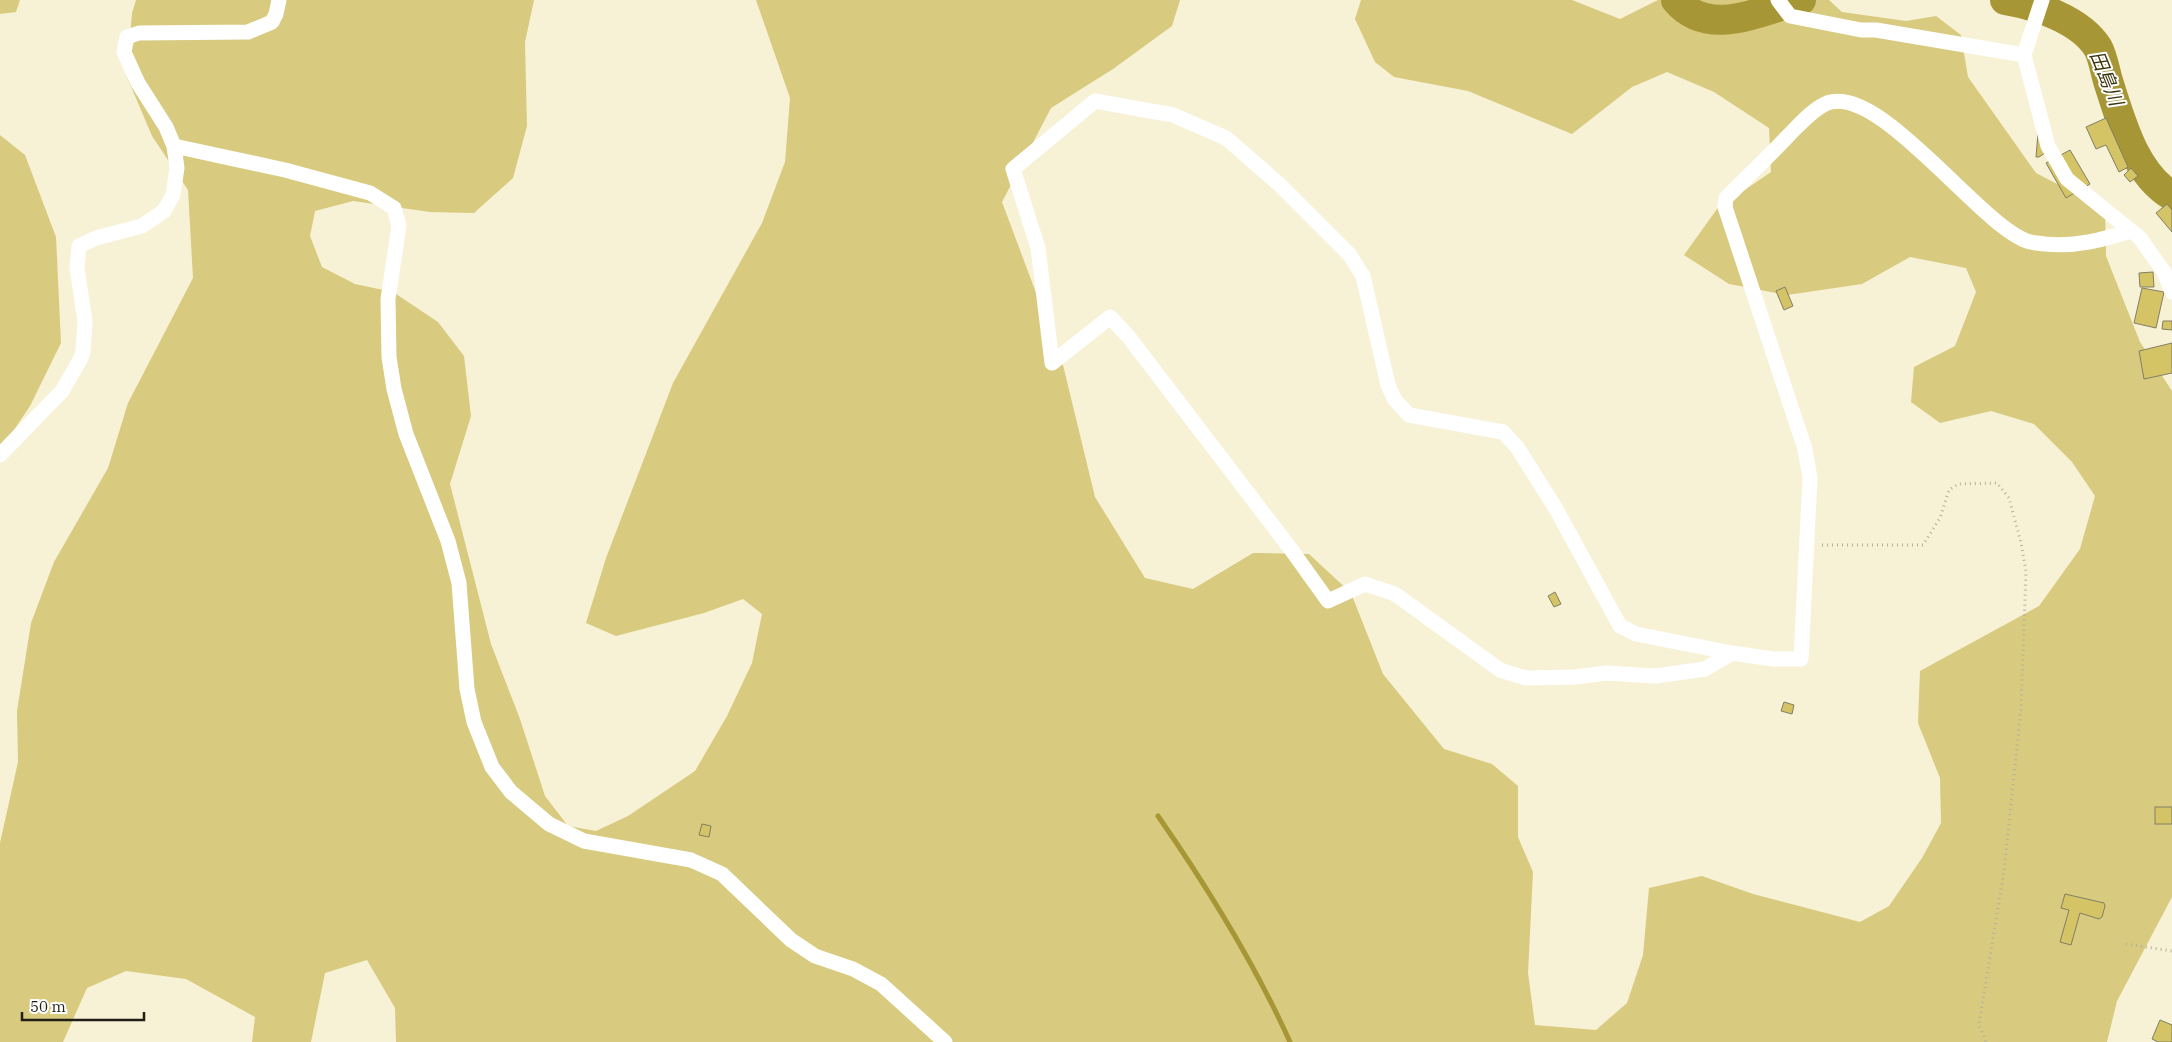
<svg xmlns="http://www.w3.org/2000/svg" width="2172" height="1042" font-family="'IBM Plex Serif','Noto Sans JP',serif">
<rect width="100%" height="100%" fill="#f7f2d6"/>
<g fill="#d8ca7e">
<path d="M0 0H20L16 12 0 14Z"/>
<path d="M136 0H534L525 42 527 126 513 178 474 213 430 212 353 201 315 211 310 236 322 267 355 284 393 292 438 322 464 356 471 416 450 484 491 644 520 719 545 796 568 826 596 831 628 816 695 771 727 716 752 663 762 614 743 599 704 613 616 636 586 623 606 558 673 383 762 223 785 162 790 98 756 0H1180L1172 26 1113 69 1051 108 1002 202 1063 365 1095 497 1145 578 1193 589 1253 553 1309 554 1351 593 1383 674 1444 749 1492 764 1518 786V837L1533 872 1528 973 1535 1025 1596 1030 1627 1003 1643 955 1649 888 1702 876 1753 894 1860 922 1889 906 1922 858 1941 823 1940 778 1918 723 1920 671 2039 606 2080 549 2095 496 2072 462 2034 424 1991 411 1940 423 1911 402 1914 367 1955 346 1976 292 1966 268 1910 257 1862 284 1787 295 1729 284 1684 255 1717 209 1771 172 1769 128 1714 92 1667 72 1632 87 1572 134 1468 91 1394 77 1375 62 1355 19 1361 0H1572L1620 19 1658 0H1829L1842 12 1906 21 1936 16 1961 35 1968 77 2036 173 2105 209 2106 256 2140 342 2172 391V897L2117 1001 2107 1042H396L395 1008 367 960 325 973 311 1042H252L255 1017 186 979 126 971 87 988 63 1042H0V843L18 762 17 711 31 623 54 562 108 468 128 403 193 278 188 190 152 136 127 77 132 13Z"/>
<path d="M0 135 25 155 56 237 61 343 30 406 0 451Z"/>
</g>
<g fill="none" stroke-linecap="round" stroke-linejoin="round">
<g stroke="#a79635" stroke-width="5">
<path d="M2044 2 2054 13"/>
<path d="M1158 816C1208 888 1254 962 1290 1042"/>
</g>
<g stroke="#a79635" stroke-width="30">
<path d="M1676 0C1709 39 1761 10 1801 0"/>
<path d="M2005 0C2036 5 2081 20 2098 48 2103 57 2105 71 2108 81 2121 121 2134 173 2172 196"/>
</g>
</g>
<g fill="#d5c465" stroke="#837e65">
<path d="M2106 118 2128 167 2119 172 2106 145 2096 149 2086 127Z"/>
<path d="M2038 133 2045 153 2039 157H2036Z"/>
<path d="M2070 150 2090 184 2066 198 2046 163Z"/>
<path d="M2131 168 2138 176 2130 182 2124 175Z"/>
<path d="M2167 204 2172 210V232L2156 213Z"/>
<path d="M2153 272 2154 287H2140L2139 273Z"/>
<path d="M1785 287 1793 306 1784 310 1776 291Z"/>
<path d="M2142 288 2164 292 2156 328 2134 323Z"/>
<path d="M2163 321H2172V330L2162 329Z"/>
<path d="M2172 343V373L2144 379 2139 351Z"/>
<path d="M1555 592 1561 604 1554 607 1548 596Z"/>
<path d="M1784 702 1794 705 1792 714 1781 711Z"/>
<rect x="2155" y="807" width="17" height="17"/>
<path d="M702 824 711 826 709 837 699 835Z"/>
<path d="M2065 894 2104 903 2105 906 2102 917 2099 919 2080 913 2071 945 2060 942 2069 910 2061 908Z"/>
<path d="M2160 1020 2172 1025V1042H2158L2152 1039Z"/>
</g>
<g fill="none" stroke-linecap="round" stroke-linejoin="round">
<g stroke="#b5b19a" stroke-width="3" stroke-dasharray="1 4" stroke-linecap="butt">
<path d="M1822 545H1923L1940 518 1949 490 1958 484 1997 483 2009 498 2021 543 2026 571 2021 709 2004 871 1979 1024 1986 1042"/>
<path d="M2126 944 2172 951"/>
</g>
<g stroke="#fff" stroke-width="15">
<path d="M1778 0 1790 16 1861 30H1876L2024 55"/>
<path d="M2042 0 2024 55 2048 146 2067 179 2140 238 2164 272 2172 292"/>
<path d="M1095 101 1173 115 1226 138 1280 185 1350 255 1363 276 1388 385 1395 400 1409 415 1503 432 1517 447 1556 509 1620 626 1636 634 1732 653 1705 669 1655 676 1607 673 1575 677 1526 678 1500 670 1395 594 1365 584 1328 601 1290 548 1128 336 1110 317 1052 363 1038 248 1013 169Z"/>
<path d="M174 146 285 170 370 193 394 208 399 226 388 299 389 357 394 389 406 434 448 541 459 583 467 689 474 722 492 767 511 792 549 824 584 841 691 860 722 874 791 940 815 956 853 969 881 984 945 1042"/>
<path d="M0 455 62 391 80 360 83 352 85 321 77 268 79 246 96 238 142 226 164 211 173 195 177 168 174 146 166 127 138 83 124 52 127 37 139 33 248 32 272 22 276 14 279 0"/>
<path d="M1732 653 1773 659H1801L1810 478 1805 449 1725 207 1726 198C1747 177 1768 157 1788 136 1799 125 1811 111 1825 104 1877 80 1977 223 2027 241 2032 243 2039 243 2045 244 2077 247 2101 240 2131 231"/>
</g>
</g>
<g text-anchor="middle" stroke-width="4" stroke-linejoin="round" paint-order="stroke">
<g font-size="19" font-style="italic" fill="#3c350c" stroke="#fefefe">
<text transform="translate(2107 78) rotate(68)" y="7">田島川</text>
</g>
</g>
<path d="M22 1012v8h122v-8" fill="none" stroke="#211f15" stroke-width="2.5"/>
<text x="30" y="1012" font-size="15" fill="#211f15" stroke="#fefefe" stroke-width="4" paint-order="stroke">50 m</text>
</svg>
